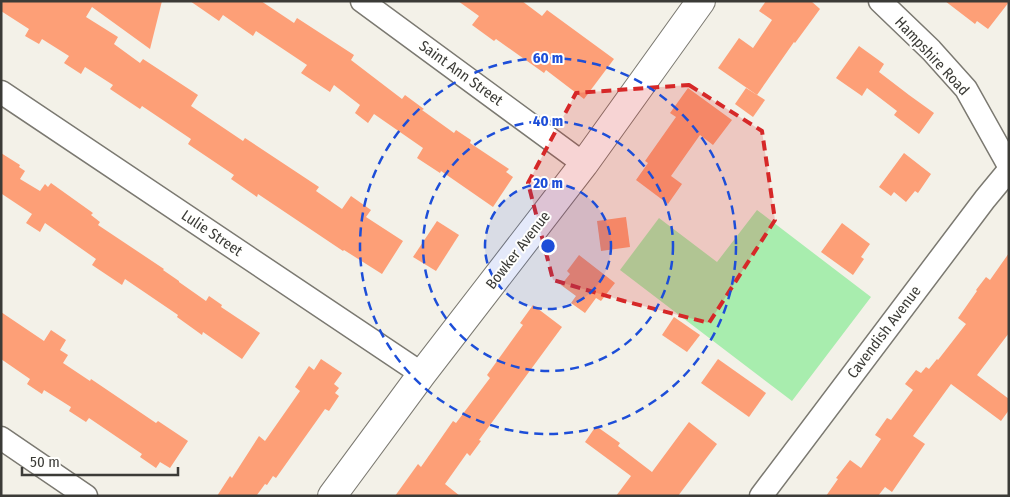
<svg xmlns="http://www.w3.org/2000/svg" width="1010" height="497" font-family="'Fira Sans Condensed',sans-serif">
<rect width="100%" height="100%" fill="#f3f1e8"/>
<path fill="#a8edae" d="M757 210 871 297 792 401 620 270 659 218 717 262Z"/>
<g fill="#fd9f77">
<path d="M1 1H162L150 49 92 7 86 17 118 37 114 44 140 63 143 59 198 95 191 106 243 141 245 138 319 187 316 191 342 209 351 196 371 210 366 217 403 241 382 274 344 250 343 251 258 194 257 197 231 179 234 175 188 144 191 139 142 106 140 109 110 89 113 85 85 67 81 74 64 63 69 56 42 39 39 44 25 36 29 29 1 11Z"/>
<path d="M190 1H261L294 23 297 18 354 55 351 60 402 99 405 95 424 109 422 110 454 133 456 130 471 140 470 143 509 169 506 172 513 177 493 207 441 171 440 173 417 158 423 148 374 114 368 123 355 113 360 105 334 85 330 92 301 73 307 65 256 31 253 36 223 15 219 21Z"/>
<path d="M458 1H522L542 16 547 10 614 59 584 99 546 70 544 73 496 39 494 41 472 25 479 16Z"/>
<path d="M766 1H811L820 9 795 43 794 42 757 95 718 68 739 38 753 48 772 20 759 11Z"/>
<path d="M945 1H1009V2L988 29 977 21 975 24Z"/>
<path d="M859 46 884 64 879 72 909 95 934 113 919 134 894 115 897 111 867 88 862 96 836 78Z"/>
<path d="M688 88 732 120 713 145 700 135 671 176 682 184 668 204 636 180 648 163 645 161 676 117 670 113Z"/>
<path d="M746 88 765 100 753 117 735 104Z"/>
<path d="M1 153 20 165 19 167 25 171 20 179 40 191 45 184 48 187 51 183 93 213 91 215 100 222 98 225 164 269 163 270 179 281V282L206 301 209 296 222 305 221 307 260 333 242 359 203 332 202 335 177 317 178 315 125 279 122 285 92 265 96 259 45 223 40 232 26 223 32 214 2 194 1 195Z"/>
<path d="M904 153 931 174 918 193 915 191 906 202 894 192 891 196 879 187Z"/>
<path d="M626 217 630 247 601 251 597 221Z"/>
<path d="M437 221 459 235 436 271 413 257Z"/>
<path d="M842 223 870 244 861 257 864 259 853 275 821 252Z"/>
<path d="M1009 253V333L977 375 1009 399V410L1001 421 951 384 913 436 925 444 892 492 885 487 878 496H826L838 479 836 478 850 460 861 468 881 439 875 435 887 418 891 420 913 390 905 384 916 370 921 373 926 367 929 369 937 359 938 360 966 324 958 318 977 291 976 290 986 277 990 280Z"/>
<path d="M579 255 615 283 601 301 596 298 585 313 571 303 576 296 561 285 570 274 567 271Z"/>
<path d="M533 305 562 327 479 440 481 441 470 456 467 453 445 484 460 496H395L418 464 421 467 453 421 456 423 490 378 487 375 523 325 520 323Z"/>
<path d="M1 312 44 341 51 330 66 340 60 350 68 355 63 363 90 381 91 379 156 423 158 421 188 441 170 468 160 462 156 468 140 457 142 454 89 418 86 422 69 411 71 407 44 390 42 394 27 384 30 379 1 359Z"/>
<path d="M674 317 700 335 687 352 662 335Z"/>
<path d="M321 359 342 373 334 384 339 388 335 393 339 396 329 411 325 409 276 478 273 476 267 485 265 484 257 495 259 496H217L230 476 232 478 259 436 265 441 300 391 295 387 309 366 314 370Z"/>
<path d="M718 359 766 393 749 417 701 383Z"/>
<path d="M689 422 717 444 678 496H616L631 476 585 442 596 426 620 443 618 446 652 472Z"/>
</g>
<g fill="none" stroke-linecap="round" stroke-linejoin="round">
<defs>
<g id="street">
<path d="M362 1 584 164"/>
<path d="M880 1 931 50 966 89 1009 166"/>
<path d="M1 92 422 374"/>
<path d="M1 438 86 496"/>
<path d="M761 496 985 199 1009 170"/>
</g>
<path id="secondary" d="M332 496 422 374 584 164 701 1"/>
</defs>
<use href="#street" stroke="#7b7971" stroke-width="25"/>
<use href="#secondary" stroke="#7b7971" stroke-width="30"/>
<use href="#street" stroke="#fff" stroke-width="22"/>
<use href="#secondary" stroke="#fff" stroke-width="28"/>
</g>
<path fill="#d62828" fill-opacity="0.2" stroke="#d62828" stroke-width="4" stroke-dasharray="10 6" stroke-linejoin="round" d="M689 85 762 131 775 220 709 323 624 301 553 280 528 183 576 93Z"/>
<circle cx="548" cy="246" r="63" fill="#1d4ed8" fill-opacity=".12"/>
<g fill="none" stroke="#1d4ed8" stroke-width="2.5" stroke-dasharray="9 6">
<circle cx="548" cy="246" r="63"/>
<circle cx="548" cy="246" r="125"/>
<circle cx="548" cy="246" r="188"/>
</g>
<g text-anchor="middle" stroke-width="4" stroke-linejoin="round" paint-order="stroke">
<g font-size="15" fill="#3b3b37" stroke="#fffffd">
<text transform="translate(932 56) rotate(47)" y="5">Hampshire Road</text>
<text transform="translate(461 73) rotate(36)" y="5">Saint Ann Street</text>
<text transform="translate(212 233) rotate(34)" y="5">Lulie Street</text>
<text transform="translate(518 250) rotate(-52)" y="5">Bowker Avenue</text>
<text transform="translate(884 332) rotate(-53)" y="5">Cavendish Avenue</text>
</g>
</g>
<circle cx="548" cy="246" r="8" fill="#1d4ed8" stroke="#fffffd" stroke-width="2.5"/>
<g font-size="15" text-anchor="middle" font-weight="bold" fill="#1d4ed8" stroke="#fffffd" stroke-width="4" stroke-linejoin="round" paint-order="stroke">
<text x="548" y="63">60 m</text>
<text x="548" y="126">40 m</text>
<text x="548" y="188">20 m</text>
</g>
<rect width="1010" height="497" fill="none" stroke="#3b3b37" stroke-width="5"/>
<path d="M22 467v8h156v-8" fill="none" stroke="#3b3b37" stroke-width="2.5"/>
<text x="30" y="467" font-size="15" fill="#3b3b37" stroke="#fffffd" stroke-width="4" paint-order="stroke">50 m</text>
</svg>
